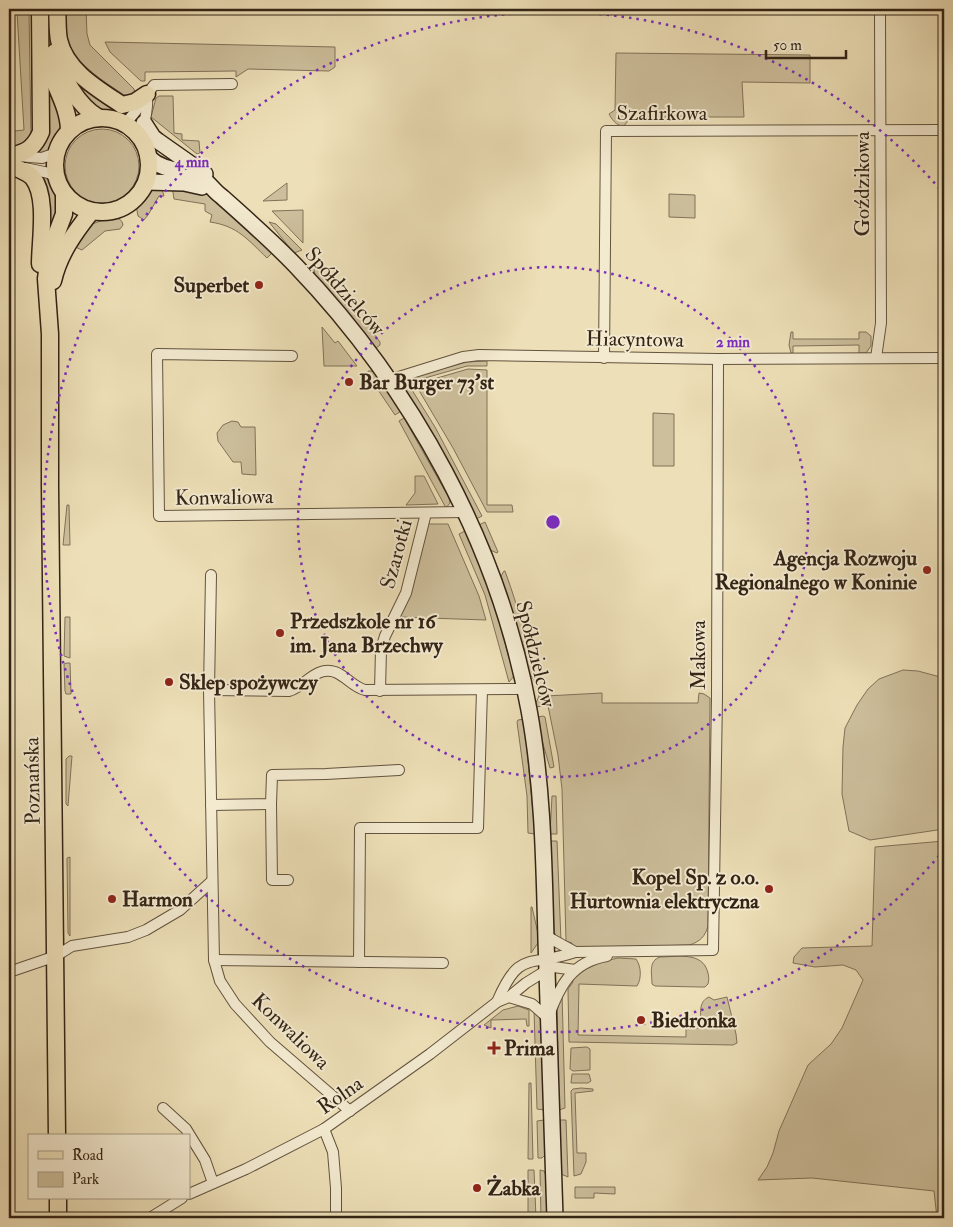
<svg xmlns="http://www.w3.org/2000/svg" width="953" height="1227" font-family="'IM FELL Double Pica',serif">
<rect width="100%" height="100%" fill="#eddfb7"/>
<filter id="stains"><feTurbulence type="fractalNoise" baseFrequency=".004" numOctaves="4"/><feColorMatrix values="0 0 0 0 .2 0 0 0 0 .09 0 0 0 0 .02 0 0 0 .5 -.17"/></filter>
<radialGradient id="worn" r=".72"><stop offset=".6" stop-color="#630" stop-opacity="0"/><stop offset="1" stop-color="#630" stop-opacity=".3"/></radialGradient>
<g fill="#cdbf9c" stroke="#807259">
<path d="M66 9H86L87 34 90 45 134 89 135 94 130 99C109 84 76 67 68 40 65 30 66 19 66 9Z"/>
<path d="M17 12H29L31 137 23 144 11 147 9 150V126L14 131 24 130Z"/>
<path d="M105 42 335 47V67L329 71 248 69 236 77V71L145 72V81H141L110 52Z"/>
<path d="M616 53 810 55V83L742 82 744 117H629C625 133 614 124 609 114L615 110Z"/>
<path d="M81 80 126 109 129 113C104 119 89 102 74 84Z"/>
<path d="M56 95C60 112 67 140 47 151 43 153 37 154 32 155L45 98Z"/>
<path d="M159 96H173L174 133 182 134V140L199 141 200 153 197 154 151 117 156 98Z"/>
<circle cx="102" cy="166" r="37"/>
<path d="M38 174C42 176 48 179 51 183 64 199 55 224 49 242Z"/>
<path d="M287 183V200L263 201Z"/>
<path d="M161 186 164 196H159L148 215 144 220 138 216 136 205 152 189Z"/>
<path d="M172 186C180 187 190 188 199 190 217 196 257 238 272 253L267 258C248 240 238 226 210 222L212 215 205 211V204L174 199Z"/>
<path d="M669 194 695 195V218L669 217Z"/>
<path d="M303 210V243L272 211Z"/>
<path d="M112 217C117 217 122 219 123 225L120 229 105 231 82 250 71 245 92 224Z"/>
<path d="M269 222 276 224 302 250 294 253Z"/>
<path d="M316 265 354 308 380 342V345L376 348 349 313 315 275 314 269Z"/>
<path d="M322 327 335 343 338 341 357 366H324Z"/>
<path d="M791 332H793V339H859V332H866L871 336V346L866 353H859V345L793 346V353H791L789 345Z"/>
<path d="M487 361V366H467L418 380 416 376 467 362Z"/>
<path d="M468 369 487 370V505H512L513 512H487L453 448 417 387 420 383Z"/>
<path d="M368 371H374L401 411 395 415 368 375Z"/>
<path d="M407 382 435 427 482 516 476 519 443 455 406 392Z"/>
<path d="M653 413 674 414V466H653Z"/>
<path d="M404 418 449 498 450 503 446 508 399 421Z"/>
<path d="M232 421 238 422 241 427H255L256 475 242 474 241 462H233L218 441 217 433 223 425Z"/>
<path d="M415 476H424L438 504 406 505 415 493Z"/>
<path d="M67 505H69L70 545H63Z"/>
<path d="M485 522 498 552 497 553 490 550 479 525Z"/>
<path d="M427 524H448L479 596 486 620 400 617 422 549Z"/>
<path d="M465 531 491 592 514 676 509 682 485 595 459 534Z"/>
<path d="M504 571H505C521 615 533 660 542 706L536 707V703L539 696 536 683 529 673 524 648 501 576Z"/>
<path d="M65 617H70V658L64 656Z"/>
<path d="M67 663H70L71 694H66L65 691 64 664Z"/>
<path d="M903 670 918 671 944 678V829L870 840 849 831 842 794 843 747 845 728 857 705 868 689 879 679Z"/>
<path d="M602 693V703H698L699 693 704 694 710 698 708 926C705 937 700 941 690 945L582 948 572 946V943L566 941 562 789 558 755 546 696Z"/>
<path d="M543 716 545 717 554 767 550 768 541 737 538 717Z"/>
<path d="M524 719 535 834 528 833 527 796 517 722 518 720Z"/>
<path d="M69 756H72L68 806 66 804V759Z"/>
<path d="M552 796H556L557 834H550Z"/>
<path d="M550 841H557L561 941 556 936 554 931Z"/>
<path d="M944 841V1218H937L934 1191 812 1178 758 1180 767 1167 773 1153 779 1131 808 1065 831 1044 842 1028 863 980 856 970 843 965 815 967 793 963 794 957 802 948 872 946 875 847Z"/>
<path d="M70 857V936L68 933 67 858Z"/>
<path d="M531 907H532L539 938 538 943 531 953Z"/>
<path d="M660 957C677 957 703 951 708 973 709 977 709 980 708 984L705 987H700L655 986 652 984C652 974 648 961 660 957Z"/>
<path d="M618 958 636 959C641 966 642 978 637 986L579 984 578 1035 686 1037V1028H702C701 1017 697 1002 709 997L714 1000 727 997 736 1034 737 1043 733 1045 569 1042 568 989 573 982 572 979C586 967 600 962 618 958Z"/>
<path d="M562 992 565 1108 559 1110 557 1011Z"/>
<path d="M518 1006 529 1010V1026H527L526 1019 491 1020V1028L484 1025 503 1010Z"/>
<path d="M534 1010 541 1020 544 1110 537 1109Z"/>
<path d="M571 1048 587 1047 590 1049V1070L573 1071 570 1069Z"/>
<path d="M572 1074H589L591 1081 588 1083H571Z"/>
<path d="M529 1083H531L533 1159H528Z"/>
<path d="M581 1088 593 1089V1091L575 1093 577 1153H586V1162L581 1174 574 1176 571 1091 573 1089Z"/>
<path d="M544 1120 545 1155 542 1158H538L537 1121Z"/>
<path d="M560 1120H566L568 1177 561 1174Z"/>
<path d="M528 1170H534L536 1218H528Z"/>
<path d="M540 1170 544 1171 546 1175 547 1218H541Z"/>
<path d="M575 1187H615V1194L594 1193V1198H575Z"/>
</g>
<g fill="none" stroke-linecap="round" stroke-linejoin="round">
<defs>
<g id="street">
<path d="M124 124C137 113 144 98 154 85L232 84"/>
<path d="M143 141C142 125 149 111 147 95"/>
<path d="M18 156 42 158 56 153"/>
<path d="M25 168 49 173 56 178"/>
<path d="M292 356 157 354 159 516 465 512"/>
<path d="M604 358 606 131 944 130"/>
<path d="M876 358 881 323 880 9"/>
<path d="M389 380 463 357 479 355 718 359 944 358"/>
<path d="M211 575 209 690 214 960 220 981 235 1004 270 1042 350 1111"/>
<path d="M209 690 289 691C304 687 317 665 335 672 346 676 353 687 365 690L525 689"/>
<path d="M380 691 381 649 385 636 406 593 426 513"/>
<path d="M271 804 272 880H288"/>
<path d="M211 805 271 804 272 775 326 774 399 770"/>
<path d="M546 936 575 952"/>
<path d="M214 960 443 963"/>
<path d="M359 962 360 828H478L482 690"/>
<path d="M9 972 56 956 72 946 128 937 146 930 180 910 212 881"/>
<path d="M509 997 532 1004 548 1018C559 987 571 962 607 956"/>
<path d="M497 1002C520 948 529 968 575 952L713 950 717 697 718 359"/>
<path d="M163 1108 186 1129 205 1160 213 1183"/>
<path d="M324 1129 333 1152 336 1188V1218"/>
<path d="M189 1194 246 1169 324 1129 430 1054 497 1002 509 997 526 983 547 970 554 967 575 970"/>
<path d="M150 1218 182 1198"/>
</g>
<g id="secondary">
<path d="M144 123 153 137 158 141 205 174"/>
<path d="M148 157C168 175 185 167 203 179 210 184 214 191 221 196 247 219 272 241 296 266 412 387 499 545 529 710 543 786 544 863 546 940 549 1033 552 1125 555 1218"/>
<path d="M146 182 184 183 202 187"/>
</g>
<g id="primary">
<path d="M57 9C58 19 57 30 59 40 66 71 98 89 122 105L135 102 147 94"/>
<path d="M55 52C62 77 77 105 99 118"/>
<path d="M46 55C50 81 69 104 69 131"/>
<circle cx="102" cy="165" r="47"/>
<path d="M14 155C28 152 35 146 41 132L40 9"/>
<path d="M13 166C19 170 28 172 33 178 48 197 40 241 40 264"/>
<path d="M53 281C59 254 75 232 91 212"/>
<path d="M57 1136 50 486V334L46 279 49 254 64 214V193"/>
<path d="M58 1198V1218"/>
</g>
</defs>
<use href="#street" stroke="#62533e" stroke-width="12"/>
<use href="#secondary" stroke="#332416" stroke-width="18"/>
<use href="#primary" stroke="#332416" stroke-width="19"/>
<use href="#street" stroke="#f3ead0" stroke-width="10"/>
<use href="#secondary" stroke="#f3ead0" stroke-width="15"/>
<use href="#primary" stroke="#eddfb7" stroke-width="16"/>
</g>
<g fill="none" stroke="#7b2cbf" stroke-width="2.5" stroke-dasharray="2.5 5">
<circle cx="553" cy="522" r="255"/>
<path d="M944 850A510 510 0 1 1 944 194"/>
</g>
<g fill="#8f2418" stroke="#f3ead0" stroke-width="2">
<circle cx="259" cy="285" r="5"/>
<circle cx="349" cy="382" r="5"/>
<circle cx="927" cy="570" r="5"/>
<circle cx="280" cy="633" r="5"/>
<circle cx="169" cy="682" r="5"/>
<circle cx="769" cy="889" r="5"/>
<circle cx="112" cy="899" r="5"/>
<circle cx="641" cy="1020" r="5"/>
<path d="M491.5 1040.5h5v5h5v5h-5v5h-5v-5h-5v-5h5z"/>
<circle cx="477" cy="1188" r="5"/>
</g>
<g text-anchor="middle" stroke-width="4" stroke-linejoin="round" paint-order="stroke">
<g font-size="21" fill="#332416" stroke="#f3ead0">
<text x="662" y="120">Szafirkowa</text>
<text transform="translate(862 184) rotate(-90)" y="7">Goździkowa</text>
<text transform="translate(345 291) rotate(49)" y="7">Spółdzielców</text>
<text transform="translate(635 339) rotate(1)" y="7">Hiacyntowa</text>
<text transform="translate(224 497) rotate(-1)" y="7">Konwaliowa</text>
<text transform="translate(396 554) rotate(-75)" y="7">Szarotki</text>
<text transform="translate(536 654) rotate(76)" y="7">Spółdzielców</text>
<text transform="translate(698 655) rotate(-90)" y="7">Makowa</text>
<text transform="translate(32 781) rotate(-91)" y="7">Poznańska</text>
<text transform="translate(291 1031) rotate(44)" y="7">Konwaliowa</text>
<text transform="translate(340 1095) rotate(-35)" y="7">Rolna</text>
</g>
<g font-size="21" font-weight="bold" fill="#332416" stroke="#f3ead0" text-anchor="start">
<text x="249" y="292" text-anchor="end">Superbet</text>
<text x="359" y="389">Bar Burger 73'st</text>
<text x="917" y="565" text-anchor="end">Agencja Rozwoju<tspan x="917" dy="24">Regionalnego w Koninie</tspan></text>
<text x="290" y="628">Przedszkole nr 16<tspan x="290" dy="24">im. Jana Brzechwy</tspan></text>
<text x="179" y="689">Sklep spożywczy</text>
<text x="759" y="884" text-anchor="end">Kopel Sp. z o.o.<tspan x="759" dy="24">Hurtownia elektryczna</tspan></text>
<text x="122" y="906">Harmon</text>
<text x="651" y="1027">Biedronka</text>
<text x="504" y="1055">Prima</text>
<text x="487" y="1195">Żabka</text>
</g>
</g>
<circle cx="553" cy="522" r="8" fill="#7b2cbf" stroke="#f3ead0" stroke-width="2.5"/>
<g font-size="15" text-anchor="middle" font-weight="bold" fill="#7b2cbf" stroke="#f3ead0" stroke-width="4" stroke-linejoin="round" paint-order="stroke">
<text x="192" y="167">4 min</text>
<text x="733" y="347">2 min</text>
</g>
<rect width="953" height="1227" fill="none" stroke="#eddfb7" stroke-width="30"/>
<rect x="10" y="10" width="933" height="1207" fill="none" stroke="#332416" stroke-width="2.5"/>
<rect x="15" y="15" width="923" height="1197" fill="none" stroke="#332416"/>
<rect x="28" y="1134" width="162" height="65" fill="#f3ead0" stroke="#a69b86"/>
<rect x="38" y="1151" width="25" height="8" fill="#eddfb7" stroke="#a69b86"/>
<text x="72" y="1160" font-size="15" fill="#332416">Road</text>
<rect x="38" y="1172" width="25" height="15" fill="#cdbf9c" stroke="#a69b86"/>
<text x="72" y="1184" font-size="15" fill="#332416">Park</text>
<path d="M766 50v8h80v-8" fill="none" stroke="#332416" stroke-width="2.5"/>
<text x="773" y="50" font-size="15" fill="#332416" stroke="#f3ead0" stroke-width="4" paint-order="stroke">50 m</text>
<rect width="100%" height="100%" filter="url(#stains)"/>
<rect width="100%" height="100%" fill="url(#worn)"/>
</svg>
